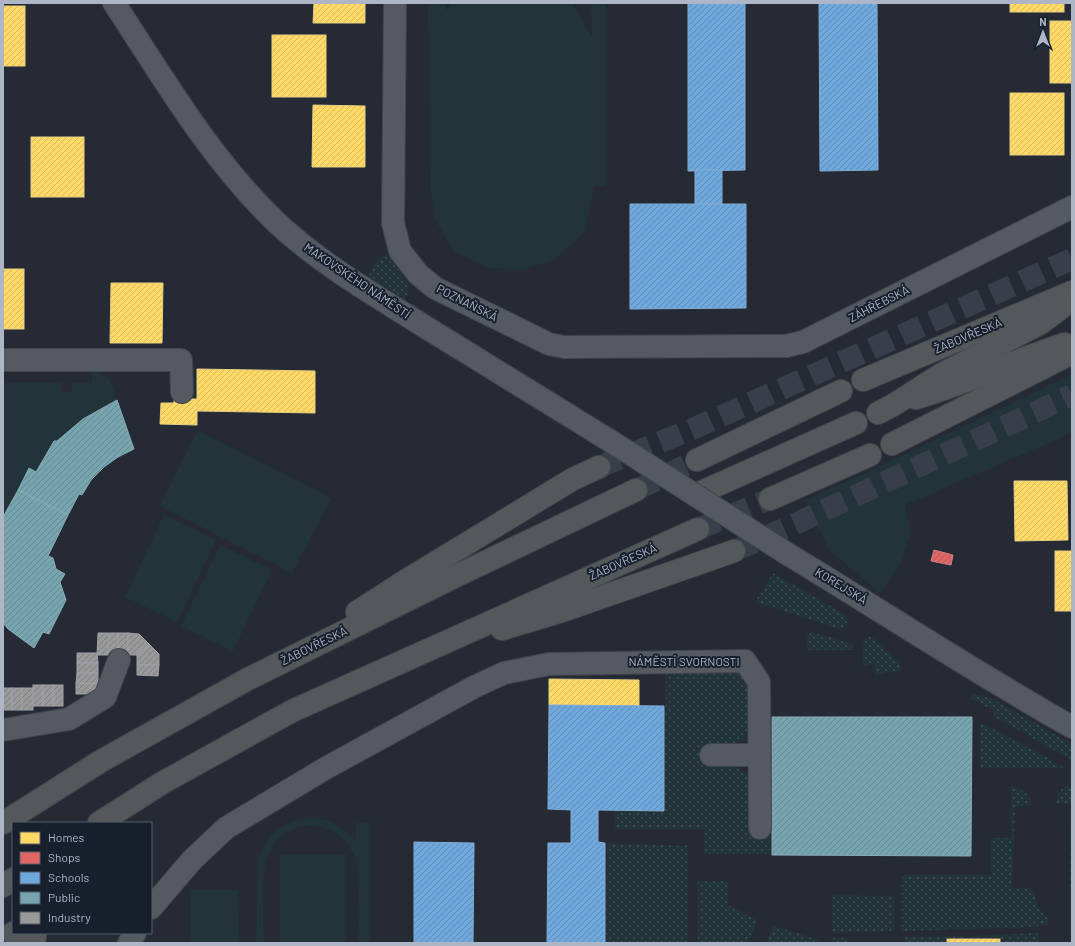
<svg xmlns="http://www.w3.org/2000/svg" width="1075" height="946" font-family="Barlow,sans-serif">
<defs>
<pattern id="grass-dots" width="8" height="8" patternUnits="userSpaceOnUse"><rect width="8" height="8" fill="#22343a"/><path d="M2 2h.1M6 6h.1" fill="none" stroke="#3f4f55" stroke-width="1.8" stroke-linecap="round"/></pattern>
<pattern id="homes-hatch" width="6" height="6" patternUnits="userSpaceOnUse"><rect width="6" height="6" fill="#ffd966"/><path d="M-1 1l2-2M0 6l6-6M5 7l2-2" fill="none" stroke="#d6b85e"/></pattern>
<pattern id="shops-hatch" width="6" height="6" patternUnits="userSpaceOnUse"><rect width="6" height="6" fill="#e06666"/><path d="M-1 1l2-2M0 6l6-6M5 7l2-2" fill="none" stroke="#b55a5c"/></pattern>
<pattern id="schools-hatch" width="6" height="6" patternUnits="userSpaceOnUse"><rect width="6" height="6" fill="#6fa8dc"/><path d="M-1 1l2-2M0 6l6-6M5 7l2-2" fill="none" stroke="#608cb4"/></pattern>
<pattern id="public-hatch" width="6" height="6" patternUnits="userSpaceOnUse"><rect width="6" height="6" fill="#76a5af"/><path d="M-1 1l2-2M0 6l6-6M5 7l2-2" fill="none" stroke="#668992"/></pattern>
<pattern id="industry-hatch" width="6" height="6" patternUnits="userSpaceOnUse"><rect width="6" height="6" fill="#999"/><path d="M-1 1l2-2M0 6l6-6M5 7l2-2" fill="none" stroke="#808082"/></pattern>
</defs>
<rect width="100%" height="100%" fill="#252a34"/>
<g fill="url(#grass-dots)">
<path d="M384 255 389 257 408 284 409 291 405 299 368 276 378 259Z"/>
<path d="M773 573 846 615 848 621C846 626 845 628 839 629L755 602Z"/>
<path d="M811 632 853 644 854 650H807V636Z"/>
<path d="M868 636C878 638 892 658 901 665V670L875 675V665L863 666V642Z"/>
<path d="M666 665 720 666 743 676C758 707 759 708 743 740L721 749 749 777 770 764V854H704V829H615V810L664 811Z"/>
<path d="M972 694 991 698 1072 744V760L996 718 993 710 970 698Z"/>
<path d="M980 722 1066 768H980Z"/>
<path d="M1011 786C1023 789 1029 793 1032 805L1015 806 1012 888H1032L1040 910 1048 918V925H1039L1038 927 902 931V875H991V838H1011Z"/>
<path d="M1067 786H1072V888H1070L1071 804 1055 803 1060 791Z"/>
<path d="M607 843 685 846 688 844V943H606Z"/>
<path d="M698 881H728V905L758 921 747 943H698Z"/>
<path d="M832 895 894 896V931L832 933Z"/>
<path d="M774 926 819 940V943H766Z"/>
<path d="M1038 933V943H1002L1001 937 970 938V936Z"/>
<path d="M964 936V938H945V943H905V937Z"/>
<rect x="832" y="938" width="15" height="5"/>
</g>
<g fill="#22343a">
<path d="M428 3H446V11L451 3H572L592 37 591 3H606V186H594L585 232 554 260 522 270 490 268 454 251 435 220 430 183Z"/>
<path d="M92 370 109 378 117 400 83 419 57 441H54L36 472 28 468 3 517V383H61V392H72V383H92Z"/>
<path d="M1072 374V433L905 505 911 533 901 564 880 593 830 551 805 500 868 472Z"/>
<path d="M198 430 331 498 292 573 160 506Z"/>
<path d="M164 515 216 540 177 622 125 597Z"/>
<path d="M220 545 272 570 233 651 181 626Z"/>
<path d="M304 818C326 818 342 824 355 841L356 823H370V943H358C357 923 361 875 355 858 350 843 337 830 321 827 311 825 301 826 292 830 253 846 264 908 264 943H256L258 859C267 836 280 824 304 818Z"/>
<rect x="280" y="855" width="66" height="88"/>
<path d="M191 890H238L239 943H191Z"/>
</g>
<g fill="url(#homes-hatch)" stroke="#e6ce83">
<path d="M314 3H365V23H313Z"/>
<rect x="1010" y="3" width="54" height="9"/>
<rect x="3" y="6" width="22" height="60"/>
<rect x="1050" y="21" width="22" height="62"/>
<rect x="272" y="35" width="54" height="62"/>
<rect x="1010" y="93" width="54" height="62"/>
<path d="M313 105 365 106V167H312Z"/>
<rect x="31" y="137" width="53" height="60"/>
<rect x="3" y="269" width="21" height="60"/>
<path d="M111 283H163L162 343H110Z"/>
<path d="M197 369 315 371V413L197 411Z"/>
<path d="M174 399H197V425L160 424 161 403H174Z"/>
<path d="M1014 481H1067L1068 540 1015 541Z"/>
<rect x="1055" y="551" width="17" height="60"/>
<path d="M549 679 639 680V706L549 705Z"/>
<rect x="947" y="939" width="53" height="4"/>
</g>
<path fill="url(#shops-hatch)" stroke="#d17e83" d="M934 550 953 555 951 565 931 561Z"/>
<g fill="url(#schools-hatch)" stroke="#82acd6">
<path d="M688 3H745V170L688 171Z"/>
<path d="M819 3H877L878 170 820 171Z"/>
<rect x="695" y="170" width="27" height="34"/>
<path d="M630 204H746V308L630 309Z"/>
<path d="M549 705 664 706V811L598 810V842L605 843V943H547L548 843H571V810L548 809Z"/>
<path d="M414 842 474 843 473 943H414Z"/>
</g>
<g fill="url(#public-hatch)" stroke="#86aab6">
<path d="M117 400 134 449 118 457 104 467 91 480 82 495 79 494 68 515 18 490 29 468 36 472 54 441H57L83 419Z"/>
<path d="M18 490 68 515 48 556 53 558 56 569 65 574 60 582 66 600 49 634 43 632 34 648 8 629 3 623V517Z"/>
<path d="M772 717H972L971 856 772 855Z"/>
</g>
<g fill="url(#industry-hatch)" stroke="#9fa1a7">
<path d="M98 633H109L108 655H97Z"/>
<path d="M109 633H118V655H108Z"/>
<rect x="118" y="633" width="10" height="22"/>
<path d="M128 633 139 634 149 644 137 655H128Z"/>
<path d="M149 644 159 654V665H137V655Z"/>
<path d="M77 653H97L98 663H77Z"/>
<rect x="77" y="663" width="21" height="10"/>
<path d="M137 665H159L158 676 137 675Z"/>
<path d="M77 673H98V684L76 683Z"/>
<path d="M76 683 98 684V694H76Z"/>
<rect x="33" y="685" width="10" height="21"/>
<rect x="43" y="685" width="10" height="21"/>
<rect x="53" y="685" width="10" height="21"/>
<rect x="3" y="688" width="9" height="22"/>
<rect x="12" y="688" width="10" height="22"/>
<rect x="22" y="688" width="11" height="22"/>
</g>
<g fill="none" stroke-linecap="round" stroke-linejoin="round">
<g stroke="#393f4a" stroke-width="22" stroke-dasharray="22 11" stroke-linecap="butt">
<path d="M599 467 690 430 1072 259"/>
<path d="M636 490 697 460"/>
<path d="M698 529 770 499"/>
<path d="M734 551 795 524 1072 395"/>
</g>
<defs>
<g id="minor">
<path d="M114 3C164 79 210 159 277 223 322 265 375 295 427 328 488 366 550 404 612 442"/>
<path d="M395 3 393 223 400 251 418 274 435 288 549 344 564 347 786 346 803 342 1072 207"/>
<path d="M3 360H181L182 392"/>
<path d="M786 553C882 611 974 672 1072 727"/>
<path d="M3 730 69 719 105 697 119 660"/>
<path d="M711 755H759"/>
<path d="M151 908 192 860 226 828 326 768 474 687 504 673 549 664 745 661 759 682 760 828"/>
<path d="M129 943 135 933"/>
</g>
<g id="highway">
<path d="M863 380 1072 292"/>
<path d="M916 398C967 383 1015 360 1065 344"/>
<path d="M878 413 895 404 940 375 1041 323 1069 302"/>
<path d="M892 444 1072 353"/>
<path d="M697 460 841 391"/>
<path d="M695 495 856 423"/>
<path d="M770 499 870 455"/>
<path d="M357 612 402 583 573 479 599 467"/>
<path d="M502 629 562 611 734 551"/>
<path d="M3 823 101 761 248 679 458 575 636 490"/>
<path d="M99 823 162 783 292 711 698 529"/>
<path d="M3 886 13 879"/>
<path d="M13 933 35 937"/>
</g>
</defs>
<use href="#minor" stroke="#41454c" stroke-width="24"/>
<use href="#highway" stroke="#414650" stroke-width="24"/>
<use href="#minor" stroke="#545962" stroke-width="22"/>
<use href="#highway" stroke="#55585b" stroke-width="22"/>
<defs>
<path id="minor-bridge" d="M612 442 786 553"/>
</defs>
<use href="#minor-bridge" stroke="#41454c" stroke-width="24" stroke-linecap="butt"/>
<use href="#minor-bridge" stroke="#545962" stroke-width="22"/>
</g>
<g text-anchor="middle" stroke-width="4" stroke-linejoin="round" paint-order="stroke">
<g font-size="12" fill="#adb5c7" stroke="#18202e">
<text transform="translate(357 281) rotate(34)" y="4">MAKOVSKÉHO NÁMĚSTÍ</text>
<text transform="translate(467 303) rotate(27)" y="4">POZNAŇSKÁ</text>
<text transform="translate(879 304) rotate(-27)" y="4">ZÁHŘEBSKÁ</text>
<text transform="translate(968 336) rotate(-23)" y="4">ŽABOVŘESKÁ</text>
<text transform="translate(623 562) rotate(-24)" y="4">ŽABOVŘESKÁ</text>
<text transform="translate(841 586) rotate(31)" y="4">KOREJSKÁ</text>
<text transform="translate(314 646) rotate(-26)" y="4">ŽABOVŘESKÁ</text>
<text x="684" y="666">NÁMĚSTÍ SVORNOSTI</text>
</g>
</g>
<rect width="1075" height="946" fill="none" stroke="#adb5c7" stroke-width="8"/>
<rect x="12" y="822" width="140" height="112" fill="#18202e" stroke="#545c6b"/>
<rect x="20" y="832" width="20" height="12" fill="#ffd966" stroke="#545c6b"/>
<text x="48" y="842" font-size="12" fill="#adb5c7">Homes</text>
<rect x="20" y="852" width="20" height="12" fill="#e06666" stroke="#545c6b"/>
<text x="48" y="862" font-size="12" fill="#adb5c7">Shops</text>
<rect x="20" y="872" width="20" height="12" fill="#6fa8dc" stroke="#545c6b"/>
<text x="48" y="882" font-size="12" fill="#adb5c7">Schools</text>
<rect x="20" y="892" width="20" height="12" fill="#76a5af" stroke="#545c6b"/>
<text x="48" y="902" font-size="12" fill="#adb5c7">Public</text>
<rect x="20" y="912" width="20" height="12" fill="#999999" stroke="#545c6b"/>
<text x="48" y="922" font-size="12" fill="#adb5c7">Industry</text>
<g transform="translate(1043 32)" stroke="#18202e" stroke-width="3" paint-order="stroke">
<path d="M0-3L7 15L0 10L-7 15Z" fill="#adb5c7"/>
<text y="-6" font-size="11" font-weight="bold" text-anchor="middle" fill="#adb5c7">N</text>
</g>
</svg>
